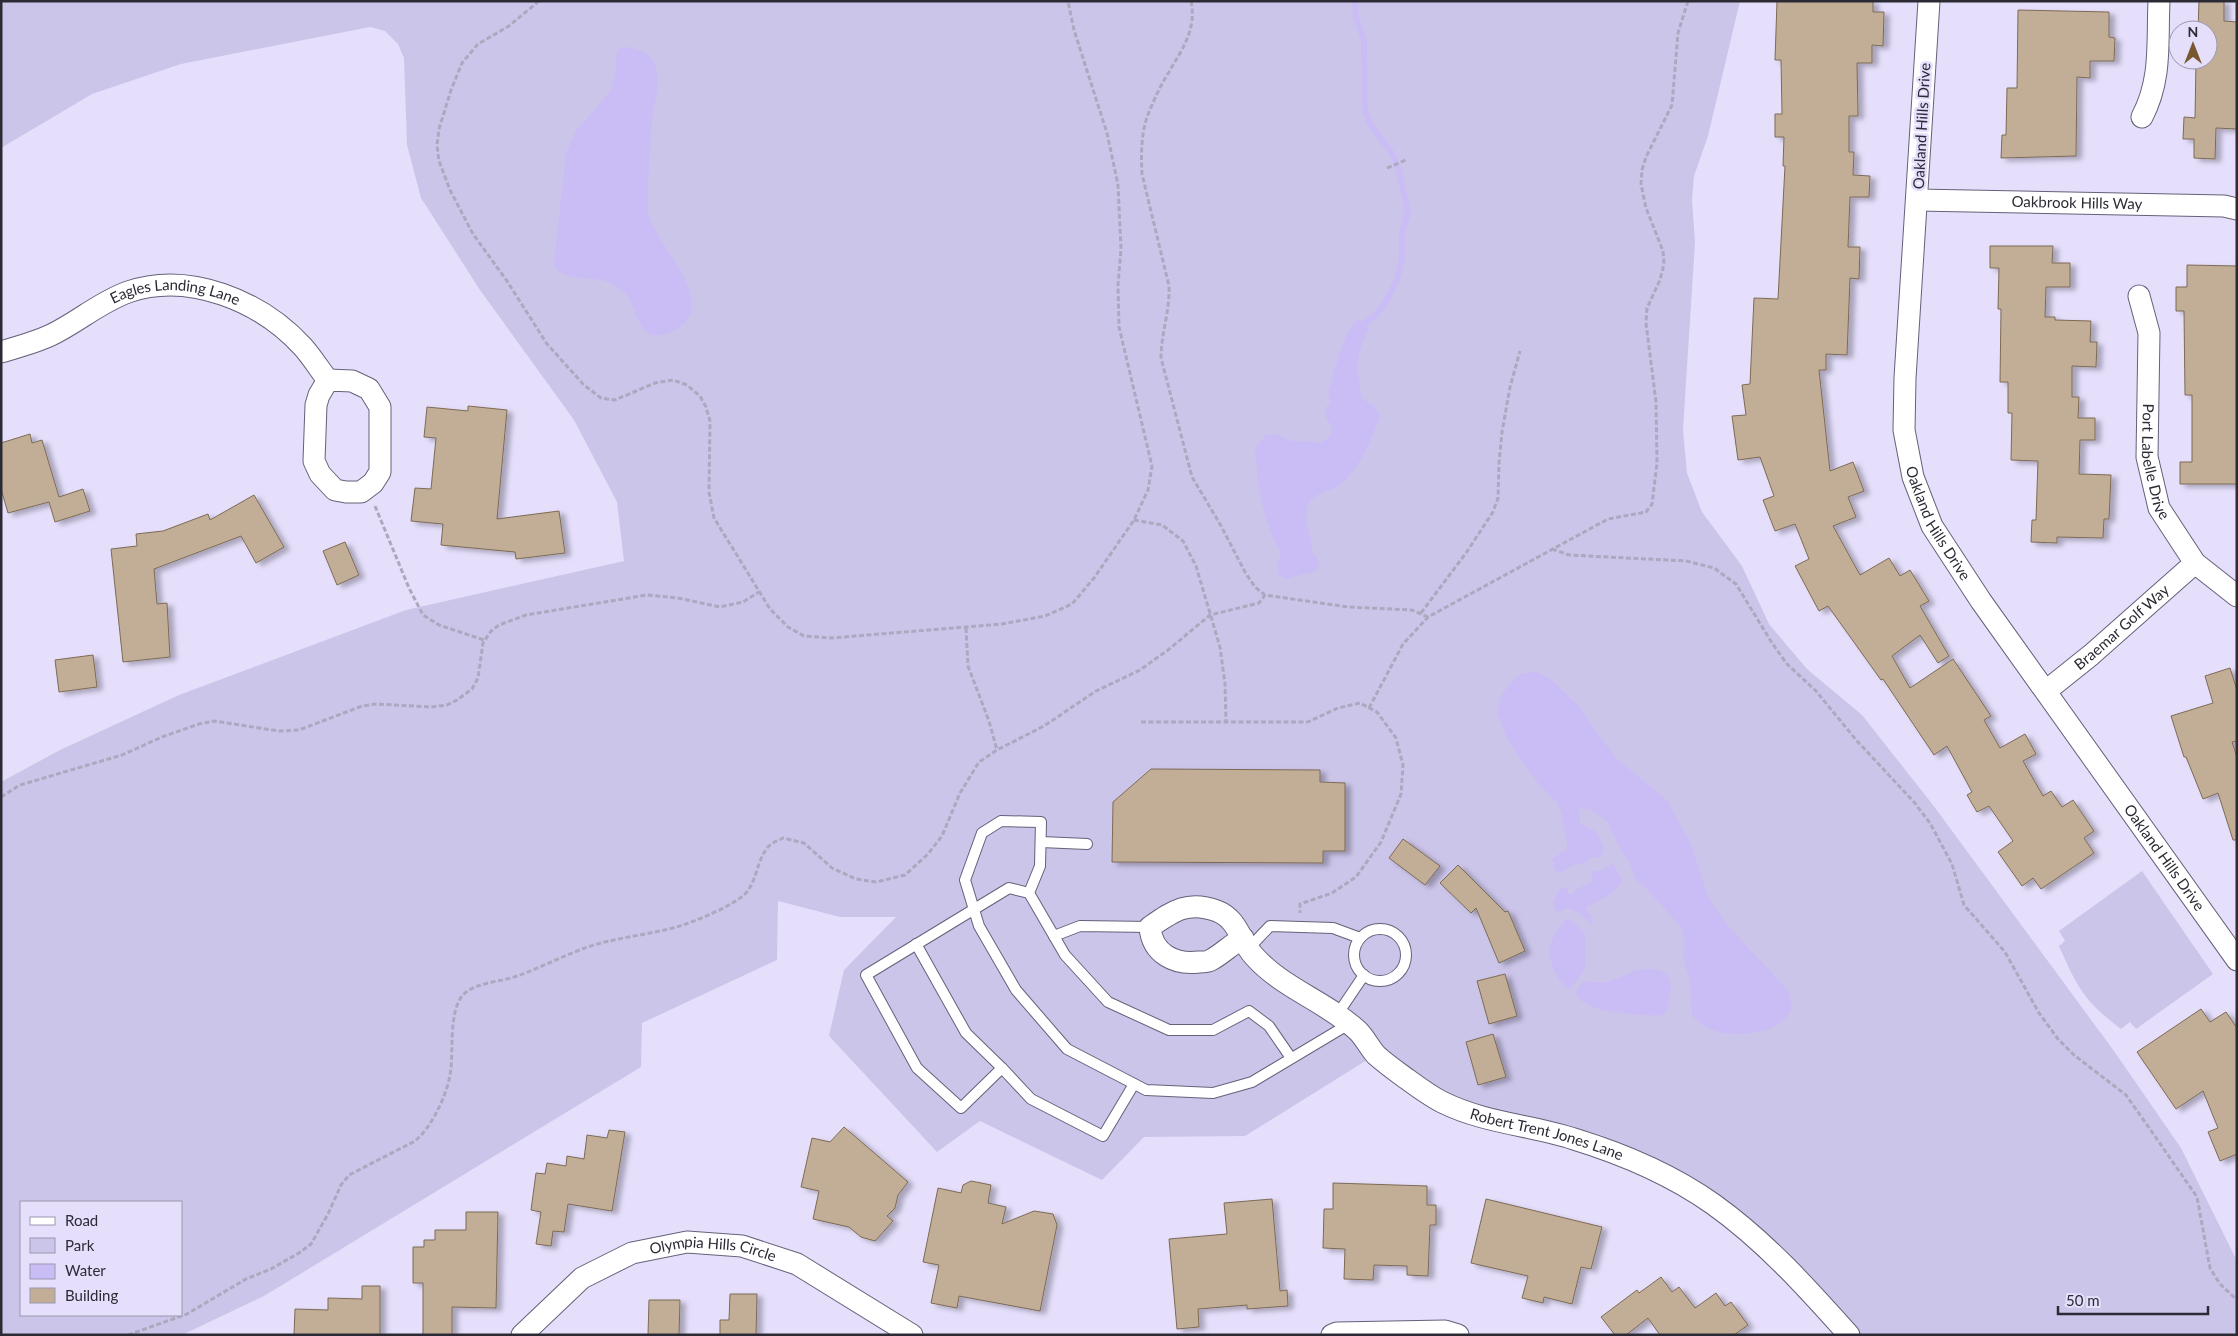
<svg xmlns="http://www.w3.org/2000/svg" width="2238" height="1336" font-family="Lato,sans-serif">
<defs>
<filter id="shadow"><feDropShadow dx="5.5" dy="3" stdDeviation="2.5" flood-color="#0004"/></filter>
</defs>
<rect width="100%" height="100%" fill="#e5dffc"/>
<g fill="#ccc5ea" fill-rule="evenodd">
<path d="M1 1H1740L1708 136 1694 176 1692 200 1695 242 1683 430 1687 473 1702 512 1742 566 1769 624 1807 669 1862 715 1933 805 2114 1051 2181 1148 2237 1261V1335H1858L1706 1187 1643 1153 1598 1134 1489 1108 1439 1091 1383 1050 1245 1136 1144 1137 1102 1180 980 1121 937 1152 829 1036 844 970 896 917H840L778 901 777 960 642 1023 641 1067 264 1296 182 1335H1V782L60 750 179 695 406 610 624 561 617 502 574 420 480 290 421 198 407 145 404 58 398 44 385 31 370 27 181 64 92 94 1 148ZM21 1202H181V1315H21Z"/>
<path d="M2142 871 2213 974 2136 1029 2130 1022 2121 1029C2084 1001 2077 987 2059 946L2065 941 2059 931Z"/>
</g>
<g fill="#cabdf6">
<path d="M621 47C632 46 649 52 654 62 662 79 654 104 652 122 650 151 647 181 648 210 650 241 728 306 671 332 635 348 640 306 622 290 601 272 578 284 558 271L554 262 566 153 576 131 610 92 615 75 617 52Z"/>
<path d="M1359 318 1369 329C1354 355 1357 369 1362 398L1376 408 1380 417C1371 441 1361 464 1344 482 1332 493 1313 490 1307 508 1302 522 1314 537 1312 553L1317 556 1319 567 1316 571 1285 579 1279 575 1277 566 1281 552C1261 520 1258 485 1255 448L1266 435C1285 433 1279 438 1293 441 1303 443 1310 439 1320 443L1328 438 1332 433 1331 425 1325 416 1326 406 1331 405 1328 392 1340 352 1348 331Z"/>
<path d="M1532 672 1540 673 1552 680 1583 710 1588 721 1617 759 1667 800 1692 846 1707 894 1715 908 1729 927 1788 990C1790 996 1793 1003 1791 1009 1782 1036 1729 1039 1707 1028 1702 1025 1697 1020 1692 1016L1690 982 1683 957 1685 944 1681 927 1644 886 1636 880 1629 861 1621 851 1608 822 1593 811 1581 808 1579 811 1580 824 1596 831 1604 848 1601 857 1590 858 1586 863 1576 864 1560 873 1555 871 1552 859 1567 849V843L1561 812 1557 803 1537 782 1508 741 1497 712 1502 694 1514 679 1520 674Z"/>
<path d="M1613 863 1621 878 1622 883 1608 896 1587 907 1586 910 1591 915V925C1585 917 1577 910 1566 908L1559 912C1547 905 1556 896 1561 888L1569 887 1567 893 1571 895 1577 889 1593 881 1591 874 1592 871H1601Z"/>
<path d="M1566 919 1572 920 1585 933 1586 964 1584 971 1570 989C1557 983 1545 956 1551 942 1555 933 1561 926 1566 919Z"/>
<path d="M1637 970C1645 970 1654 968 1661 971 1678 977 1669 1003 1665 1014 1657 1019 1605 1011 1595 1008 1588 1005 1583 1002 1577 998L1576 992 1583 981 1605 983Z"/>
</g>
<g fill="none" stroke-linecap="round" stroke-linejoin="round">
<path stroke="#cabdf6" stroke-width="6" d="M1355 1 1356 17 1364 40 1365 110 1369 122 1393 155 1399 171 1408 213 1402 231V259L1397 279 1386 302 1376 315 1364 324"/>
</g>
<g fill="#c2ae97" stroke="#7d6a55" filter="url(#shadow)">
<path d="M1777 1H1873V12H1884L1883 46 1872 45V63H1857L1858 116H1849V152H1854L1853 175 1870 176 1869 197H1850L1848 247H1860L1859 279 1850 278 1847 355 1826 354V370H1819L1830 471 1853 462 1864 491 1848 497 1856 517 1833 526 1860 575 1889 558 1900 576 1910 570 1929 601 1920 606 1949 656 1938 663 1920 635 1892 656 1910 688 1953 659 1991 716 1984 720 2000 748 2025 734 2036 754 2023 761 2043 796 2051 791 2062 807 2073 800 2094 831 2084 838 2094 853 2041 889 2033 878 2022 886 1998 852 2013 841 1989 806 1977 812 1967 795 1972 792 1947 746 1934 755 1883 679 1881 680 1828 606 1819 611 1795 566 1809 559 1795 524 1775 531 1763 500 1774 496 1760 457 1738 460 1732 416 1746 415 1742 385 1750 384 1754 298 1778 299 1785 166H1783L1784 137H1775V114H1782L1781 60H1775Z"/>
<path d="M2199 1H2224V21L2237 22V129L2216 128 2215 159 2194 158V139H2183L2184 117 2195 118 2196 60H2208V30H2198Z"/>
<path d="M2018 10 2109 12V37L2115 38 2114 61H2090V78L2077 77 2076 156 2001 158 2002 135H2006L2007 88H2017Z"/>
<path d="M1990 246H2053L2052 263H2070V287H2046L2045 317H2055V320L2091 321 2090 342H2097L2096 367 2072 366V397H2079L2078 418H2095V440H2080L2079 474 2111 475 2109 519H2104L2103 538 2057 537V543L2031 542 2032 520H2036L2038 461 2011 460 2012 413H2008V382H2000L2001 309H1998L1999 268H1990Z"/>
<path d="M2187 265 2237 266V484H2180V462H2192V395H2185L2184 311H2176V287H2187Z"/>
<path d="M468 406 507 410 497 519 559 511 565 553 516 559 515 552 441 545 443 524 411 521 415 488 431 489 436 438 424 437 427 407 468 411Z"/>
<path d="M30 434 32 443 42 440 59 497 83 489 90 511 55 522 49 502 8 513 1 489V443Z"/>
<path d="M254 495 284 547 256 563 241 536 154 569 157 604 167 603 170 657 123 662 111 549 137 546 136 534 163 531 208 514 210 520Z"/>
<path d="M345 542 359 575 337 585 323 551Z"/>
<path d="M93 655 97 687 59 692 55 660Z"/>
<path d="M2230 668 2237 690V741L2232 742 2237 757V840H2233L2218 793 2203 799 2186 757H2184L2171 716 2213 703 2205 676Z"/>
<path d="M1151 769 1320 770V782L1345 783V851H1323V863L1112 862 1113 802Z"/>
<path d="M1403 839 1440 866 1425 885 1389 858Z"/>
<path d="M1458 865 1505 912 1508 911 1525 951 1499 963 1476 908 1471 913 1440 883Z"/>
<path d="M1505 974 1517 1016 1489 1024 1477 981Z"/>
<path d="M2201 1009 2210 1022 2226 1012 2237 1028V1154L2220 1161 2208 1132 2218 1128 2203 1091 2176 1109 2137 1052Z"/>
<path d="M1493 1034 1506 1077 1478 1085 1466 1042Z"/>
<path d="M844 1127 908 1182 898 1195 895 1208 887 1216 893 1221 875 1241 861 1237 849 1227 813 1219 819 1191 801 1187 812 1138 830 1142Z"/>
<path d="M609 1130 625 1132 612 1211 568 1204 564 1232 553 1231 551 1246 536 1244 541 1212 531 1210 536 1173 545 1174 547 1163 566 1166 567 1156 584 1159 587 1135 607 1138Z"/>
<path d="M971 1181 991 1185 988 1203 1006 1207 1002 1224 1034 1211 1053 1214 1057 1225 1040 1311 959 1296 957 1308 931 1303 939 1265 923 1262 938 1188 961 1193 963 1185Z"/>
<path d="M1333 1183 1427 1186V1205H1436V1225H1430L1428 1276 1407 1275V1266L1374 1265 1373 1280 1344 1279 1345 1249 1323 1248 1324 1209H1333Z"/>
<path d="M1272 1199 1280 1291 1287 1290 1288 1306 1247 1309V1305L1198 1309 1199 1327 1177 1329 1169 1239 1227 1234 1224 1203Z"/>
<path d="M1486 1199 1602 1227 1591 1269 1581 1267 1572 1304 1544 1297 1543 1303 1522 1298 1528 1276 1471 1263Z"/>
<path d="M466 1212H498L496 1308 452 1307V1335H423V1283H413V1247H424V1240H435V1230H466Z"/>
<path d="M1661 1277 1672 1292 1679 1287 1695 1308 1716 1293 1725 1306 1731 1302 1748 1325 1734 1335H1660L1648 1318 1626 1335H1615L1601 1317 1637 1290 1639 1293Z"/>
<path d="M362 1286H380V1335H294L295 1309 328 1310V1298L362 1299Z"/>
<path d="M730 1294H757L756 1335H720V1320H729Z"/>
<path d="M649 1300H680L679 1335H648Z"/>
</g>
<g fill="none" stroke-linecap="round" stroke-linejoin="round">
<defs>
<g id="lane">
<path d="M1041 842 1087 844"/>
<path d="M1029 893 1009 888 866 975 917 1068 961 1108 1002 1068 1031 1099 1103 1136 1134 1084"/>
<circle cx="1380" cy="955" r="26"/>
<path d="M1054 936 1080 926 1150 927"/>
<path d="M916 944 966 1033 1002 1068"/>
<path d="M1249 948 1270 926 1333 928 1360 938"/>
<path d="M1337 1015 1364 975"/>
<path d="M1291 1058 1269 1026 1249 1011 1213 1030H1169L1108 1002 1065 955 1029 893 1040 866 1041 822 1001 821 982 833 965 880 979 926 1016 990 1067 1049 1146 1090 1213 1093 1252 1082 1349 1024"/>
</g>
<g id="street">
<path id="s1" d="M1929 1 1905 378 1904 430 1913 477 1932 526 1981 601 2237 960"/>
<path d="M2142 117C2162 79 2157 43 2159 1"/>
<path id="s2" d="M1917 200 2224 206 2237 209"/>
<path id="s3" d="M2139 296 2149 333 2147 457 2159 508 2195 563 2237 596"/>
<path id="s4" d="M1 352C18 347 36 342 51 335 78 322 100 302 128 292 189 271 261 301 303 347 312 357 319 369 328 380"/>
<path d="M328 380 352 381 369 389 380 407V472L373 483 361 492H346L335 490 320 474 314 461 316 405 319 395Z"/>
<path id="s5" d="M2046 691 2091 655 2195 563"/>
<path id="s6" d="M1243 938C1232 944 1222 954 1211 960 1208 962 1203 962 1199 962 1175 965 1152 954 1150 927 1173 911 1188 900 1217 911 1238 919 1240 941 1254 956 1282 988 1327 1002 1358 1031 1365 1038 1369 1047 1376 1055 1386 1064 1396 1071 1407 1079 1418 1087 1430 1096 1442 1102 1484 1123 1531 1125 1574 1139 1623 1154 1672 1175 1713 1204 1765 1241 1807 1288 1849 1335"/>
<path id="s7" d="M522 1335 582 1278 632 1253 687 1242 742 1246 797 1264 912 1335"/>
<path d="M1332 1335 1337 1333 1445 1331 1458 1335"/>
</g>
</defs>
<use href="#lane" stroke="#666079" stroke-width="12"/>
<use href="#street" stroke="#666079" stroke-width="23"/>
<g stroke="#ada8bf" stroke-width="3" stroke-dasharray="5 2.5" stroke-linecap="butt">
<path d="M539 1 509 26 478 44 462 63 451 90 439 129 437 145 439 161 450 190 473 234 507 281 547 344 584 385 601 398 615 400 655 383 673 380 687 385 700 396 706 407 710 421 709 492 714 518 770 609 788 627 804 636 831 638 1002 624 1045 616 1072 604 1094 578 1134 520 1148 490 1152 466 1119 327 1118 285 1121 249 1118 185 1107 133 1074 30 1068 1"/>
<path d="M1191 1C1197 30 1182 49 1169 72 1160 86 1153 102 1147 117 1141 136 1141 155 1142 174L1169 286C1170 311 1161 334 1161 358L1192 477 1220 524 1245 572 1255 587 1265 595 1348 607 1412 610 1428 617"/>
<path d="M1387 168 1406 160"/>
<path d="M375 506 409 588 423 615 439 625 484 640"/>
<path d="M1134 520 1162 525 1183 541 1196 566 1220 647 1225 684 1226 722"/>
<path d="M1552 549 1569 555 1686 561 1714 568 1736 584 1772 643 1787 664 1816 691 1857 741 1914 802 1930 823 1952 864 1964 905 2005 952 2039 1013 2058 1039 2074 1055 2126 1095 2152 1132 2197 1197 2210 1268 2220 1284 2237 1300"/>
<path d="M1421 613 1466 553 1493 512 1498 498 1499 463 1502 432 1510 387 1520 351"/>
<path d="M966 628 968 666 989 721 997 750"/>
<path d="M1369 708 1403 644 1428 617 1608 519 1646 512 1652 504 1657 463 1656 402 1646 323 1647 308 1660 280 1664 264 1663 251 1646 208 1641 184 1642 170 1646 157 1672 105 1678 33 1688 1"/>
<path d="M1141 722H1308L1338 708 1360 703 1377 712 1396 738 1403 765 1401 794 1381 842 1356 877 1332 893 1300 904V913"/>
<path d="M1 797 20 785 122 755 162 737 199 724 214 721 279 731 299 730 362 706 376 704 431 707 447 705 457 700 472 689 478 678 483 643 491 631 499 625 526 615 647 595 678 598 720 607 743 602 759 592"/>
<path d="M128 1335 187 1314 246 1279 271 1269 299 1253 311 1244 328 1214 341 1185 349 1175 415 1141C433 1126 449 1091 451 1068 453 1049 449 1008 464 994 477 982 501 982 517 976 543 967 568 953 594 945 624 936 657 934 686 924 703 918 731 906 744 895 758 882 756 858 770 845 773 842 779 840 783 838L804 843 832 868 856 879 876 882 905 875 928 854 942 836 960 793 979 762 997 750 1044 726 1096 691 1140 670 1168 650 1210 615 1259 603 1265 595"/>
</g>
<use href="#lane" stroke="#fff" stroke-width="10"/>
<use href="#street" stroke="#fff" stroke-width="21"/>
</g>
<g text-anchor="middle" stroke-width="5" stroke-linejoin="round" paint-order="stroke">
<g font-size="15" fill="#2c2a35" stroke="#e5dffc">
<text transform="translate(1922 126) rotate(-87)" y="5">Oakland Hills Drive</text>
<text dy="5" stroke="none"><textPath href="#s2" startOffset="160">Oakbrook Hills Way</textPath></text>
<text dy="5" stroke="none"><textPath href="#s4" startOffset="189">Eagles Landing Lane</textPath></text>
<text dy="5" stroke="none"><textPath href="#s3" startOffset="168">Port Labelle Drive</textPath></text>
<text dy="5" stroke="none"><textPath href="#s1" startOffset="530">Oakland Hills Drive</textPath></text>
<text dy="5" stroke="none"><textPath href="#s5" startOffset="99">Braemar Golf Way</textPath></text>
<text dy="5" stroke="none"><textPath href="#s1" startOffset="935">Oakland Hills Drive</textPath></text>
<text dy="5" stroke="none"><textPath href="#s6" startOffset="601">Robert Trent Jones Lane</textPath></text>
<text dy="5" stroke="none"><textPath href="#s7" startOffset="221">Olympia Hills Circle</textPath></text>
</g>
</g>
<rect width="2238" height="1336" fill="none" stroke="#2c2a35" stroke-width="5"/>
<rect x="20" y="1201" width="162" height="115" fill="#e5dffc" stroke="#9b97ac"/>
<rect x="30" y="1217" width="25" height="8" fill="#ffffff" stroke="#9b97ac"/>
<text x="65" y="1226" font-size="15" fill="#2c2a35">Road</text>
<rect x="30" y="1238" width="25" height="15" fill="#ccc5ea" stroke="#9b97ac"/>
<text x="65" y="1251" font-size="15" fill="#2c2a35">Park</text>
<rect x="30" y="1264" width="25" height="15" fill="#cabdf6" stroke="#9b97ac"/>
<text x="65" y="1276" font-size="15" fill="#2c2a35">Water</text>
<rect x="30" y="1288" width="25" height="15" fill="#c2ae97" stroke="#9b97ac"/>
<text x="65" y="1301" font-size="15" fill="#2c2a35">Building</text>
<g transform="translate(2193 45)"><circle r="24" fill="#e5dffc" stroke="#9b97ac"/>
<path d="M0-4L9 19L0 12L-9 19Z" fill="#78582e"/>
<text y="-8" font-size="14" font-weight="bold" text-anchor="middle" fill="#2c2a35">N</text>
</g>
<path d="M2058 1306v8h150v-8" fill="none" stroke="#2c2a35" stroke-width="2.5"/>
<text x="2066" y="1306" font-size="15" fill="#2c2a35" stroke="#e5dffc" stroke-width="4" paint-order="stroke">50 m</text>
</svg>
